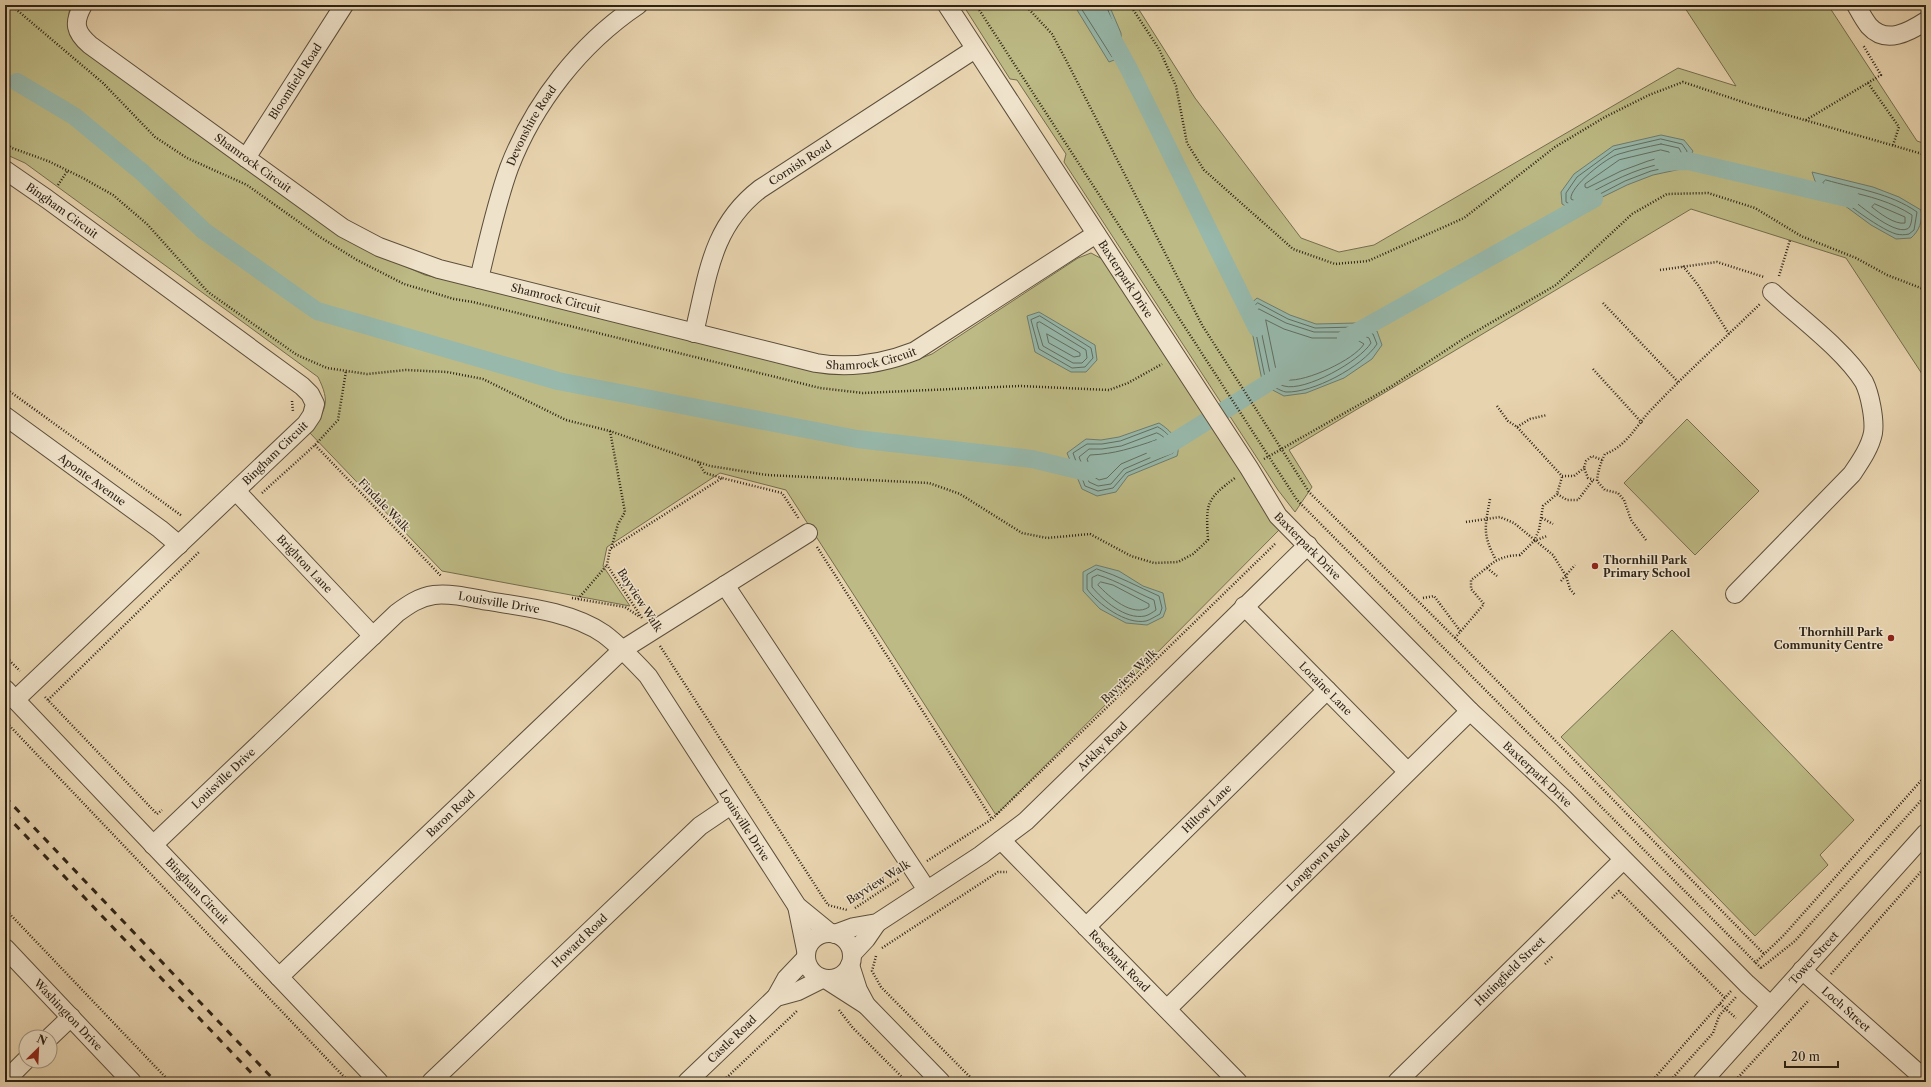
<svg xmlns="http://www.w3.org/2000/svg" width="1931" height="1087" font-family="'Libre Caslon Text',serif">
<rect width="100%" height="100%" fill="#e7d3ae"/>
<filter id="stains"><feTurbulence type="fractalNoise" baseFrequency=".005" numOctaves="4"/><feColorMatrix values="0 0 0 0 .2 0 0 0 0 .09 0 0 0 0 .02 0 0 0 .5 -.17"/></filter>
<radialGradient id="worn" r=".72"><stop offset=".6" stop-color="#630" stop-opacity="0"/><stop offset="1" stop-color="#630" stop-opacity=".3"/></radialGradient>
<g fill="#bdba85" stroke="#756e4e">
<path d="M5 5H70L69 14 73 36 379 255 425 275 519 296 824 372 869 373 903 365 932 354 1078 258 1091 253 1104 260 1282 527 996 815 786 490 720 473 607 547 603 566 630 606 442 571 309 432C326 410 331 403 318 377L25 163 5 154Z"/>
<path d="M963 5H1136L1195 98 1301 238 1339 252 1374 245 1678 68 1736 86 1683 5H1828L1917 141 1926 144V380L1846 258 1691 209 1289 450 1312 487 1295 512 1278 490 1064 162 1066 154 1017 80 1010 79Z"/>
<path d="M1687 419 1759 491 1695 555 1624 483Z"/>
<path d="M1672 630 1854 820 1820 855 1828 865 1755 936 1561 737Z"/>
</g>
<g fill="#97b8ab" stroke="#6d7c6f">
<path d="M1074 5H1109L1121 33 1122 57 1109 62Z"/>
<path d="M1661 135 1684 140 1693 151 1688 161 1681 169 1653 175 1627 185 1574 211 1562 204 1561 192 1574 174 1613 146Z"/>
<path d="M1812 172 1873 187 1899 197 1921 210C1923 221 1919 231 1911 238L1896 239 1871 225 1829 194 1815 181Z"/>
<path d="M1257 298 1290 315 1316 324 1357 323 1377 331 1382 345 1372 359 1344 378 1306 393 1284 396 1263 385 1247 307Z"/>
<path d="M1039 312 1095 345 1097 360 1086 372H1071L1035 352 1027 316Z"/>
<path d="M1159 423C1170 430 1182 441 1177 456L1128 476 1116 492 1097 496 1082 489 1067 453 1086 439 1101 440 1119 437Z"/>
<path d="M1096 565 1119 571 1143 586 1163 593 1166 609 1163 617 1147 625 1126 623 1100 609 1083 591V572Z"/>
</g>
<g fill="none" stroke-linecap="round" stroke-linejoin="round">
<g stroke="#626e60" stroke-width="1">
<path d="M1079 5 1112 57 1118 53 1117 34 1106 5"/>
<path d="M1085 5 1111 45 1112 35 1101 5"/>
<path d="M1661 139 1682 144 1687 151 1685 158 1678 165 1651 171 1625 181 1575 207 1566 202V193L1577 177 1614 150Z"/>
<path d="M1661 144 1679 148 1682 154C1675 164 1663 163 1652 166 1625 173 1600 188 1575 201L1571 199C1569 187 1607 157 1619 154 1632 150 1647 147 1661 144Z"/>
<path d="M1661 150 1669 152 1670 155 1648 161 1621 171 1587 188 1585 187V184L1619 160Z"/>
<path d="M1826 180C1857 189 1890 193 1917 212L1914 230 1909 234C1905 235 1900 235 1896 234 1877 228 1837 197 1823 183Z"/>
<path d="M1846 191C1869 196 1892 202 1912 215 1912 219 1911 228 1907 229 1893 235 1856 202 1845 194L1844 192Z"/>
<path d="M1875 204 1905 217V223C1895 225 1879 213 1872 207Z"/>
<path d="M1258 303 1288 319 1315 328 1356 327 1373 334 1377 344C1362 367 1313 393 1286 392 1280 391 1271 385 1266 382L1251 309Z"/>
<path d="M1259 309 1286 323 1314 332H1355L1369 338 1371 343C1360 361 1305 392 1284 386 1280 385 1274 381 1271 378L1257 311Z"/>
<path d="M1040 316 1091 348 1093 358 1085 367 1072 368 1039 349 1031 320Z"/>
<path d="M1266 320 1284 329 1312 338H1354L1364 344C1354 360 1306 382 1287 380 1284 380 1279 377 1277 374Z"/>
<path d="M1040 322 1086 350 1087 358 1082 363H1073L1043 346 1037 326V323Z"/>
<path d="M1047 334 1080 353V356L1074 357 1049 343Z"/>
<path d="M1158 427C1167 432 1178 443 1173 453L1126 473 1113 488 1098 491 1085 486 1073 453 1087 444H1102L1120 441Z"/>
<path d="M1157 433C1164 436 1170 442 1168 450L1124 469 1111 484 1098 486 1089 482 1079 457 1089 449H1102L1121 446Z"/>
<path d="M1156 440 1161 444V447L1121 464 1107 478 1099 480 1094 477 1087 459 1090 455C1115 454 1132 448 1156 440Z"/>
<path d="M1097 569C1119 576 1138 587 1159 596L1162 608 1160 614C1156 616 1150 620 1146 621 1126 625 1098 604 1087 589V575Z"/>
<path d="M1098 575C1118 581 1135 592 1154 600L1156 610C1153 612 1149 615 1145 616 1125 620 1103 600 1092 587V578Z"/>
<path d="M1101 582 1113 585 1149 604V607C1133 618 1109 597 1098 585Z"/>
</g>
<g stroke="#97b8ab" stroke-width="18">
<path d="M1094 5 1130 71 1257 328"/>
<path d="M17 82 74 116 143 173 204 231 317 311 558 381 857 439 1032 459 1086 472 1098 468"/>
<path d="M1663 162 1688 161 1851 199"/>
<path d="M1346 338 1594 199"/>
<path d="M1155 450 1167 446 1284 373"/>
</g>
<defs>
<g id="minor">
<path id="s1" d="M83 5C73 23 75 32 90 45L343 228 379 247 439 269 816 363C851 369 882 364 915 351L1096 234"/>
<path id="s2" d="M947 5 1249 468 1278 516 1470 711 1563 798 1747 984 1770 1005"/>
<path d="M1856 5C1860 12 1864 20 1869 26 1886 45 1909 32 1926 21"/>
<path id="s3" d="M246 158 344 5"/>
<path id="s4" d="M5 170 47 199 302 386 310 394 315 404 312 415 306 424 15 700"/>
<path id="s5" d="M479 279C488 242 496 204 509 168 534 103 580 44 638 5"/>
<path id="s6" d="M694 333C708 276 711 227 760 189L975 49"/>
<path id="s7" d="M5 416 160 529 179 545"/>
<path id="s8" d="M236 491 373 636"/>
<path d="M725 585 927 890"/>
<path d="M1735 594 1852 474C1860 462 1870 448 1873 433 1875 420 1870 394 1864 382 1844 350 1800 318 1772 292"/>
<path id="s9" d="M1244 606 1407 771"/>
<path id="s10" d="M5 689 379 1082"/>
<path id="s11" d="M1001 840 1238 1082"/>
<path id="s12" d="M153 845 397 613C408 605 419 597 434 595 452 593 471 598 488 601 526 607 572 612 604 634 620 646 635 662 648 676L797 906 830 933"/>
<path d="M797 906 806 950"/>
<path id="s13" d="M1086 927 1327 690"/>
<circle cx="829" cy="956" r="23"/>
<path id="s14" d="M835 934 854 927 877 923 981 855 1026 821 1308 545"/>
<path id="s15" d="M5 948 132 1082"/>
<path d="M852 954 866 939 877 923"/>
<path d="M850 965 858 990 866 1005 941 1082"/>
<path id="s16" d="M1802 970 1926 1080"/>
<path id="s17" d="M279 977 622 650 808 533"/>
<path d="M827 980 866 1005"/>
<path d="M776 997 798 991 822 979"/>
<path id="s18" d="M1167 1009 1470 711"/>
<path d="M50 1037 71 1017"/>
<path d="M5 1081 26 1060"/>
<path id="s19" d="M431 1082 700 826 731 805"/>
<path id="s20" d="M687 1082 776 997 786 979 805 959"/>
<path id="s21" d="M1397 1082 1623 860"/>
<path id="s22" d="M1702 1082 1926 833"/>
</g>
</defs>
<use href="#minor" stroke="#5c4f3c" stroke-width="20"/>
<g stroke="#2d2316" stroke-width="2.5" stroke-dasharray="1 2" stroke-linecap="butt">
<path d="M11 5 103 83 155 137 187 158 247 185 320 237 357 260 404 284 454 299 473 302 820 388 863 393 1020 386 1109 390 1128 383 1162 364"/>
<path d="M976 5 1297 500 1761 968"/>
<path d="M1025 5 1052 34 1066 60 1202 325 1309 492 1455 638 1764 954"/>
<path d="M1130 5 1159 49 1176 86 1187 143 1204 170 1293 249 1335 264 1368 261 1464 218 1555 147 1605 117 1649 95 1683 82 1749 104 1926 155"/>
<path d="M5 13 11 6"/>
<path d="M1868 83 1899 127 1893 145"/>
<path d="M1806 120 1881 75 1863 45"/>
<path d="M5 143 12 148 48 161 81 177 113 195 147 224 208 292 297 355 327 368 367 374 406 370 447 372 483 379 566 420 610 431 710 466 767 475 929 483 960 494 1022 533 1047 538 1090 534 1131 556 1154 563 1178 562 1193 554 1208 540C1206 504 1205 500 1235 478"/>
<path d="M58 185 68 170"/>
<path d="M1683 266 1698 285 1729 334"/>
<path d="M1660 270 1717 262 1764 277"/>
<path d="M1779 276 1790 240"/>
<path d="M1603 303 1679 383"/>
<path d="M1593 369 1642 423"/>
<path d="M5 388 182 516"/>
<path d="M292 401 293 412"/>
<path d="M1497 406 1508 421 1517 427 1562 476H1574L1584 468"/>
<path d="M1517 427 1530 419 1547 415"/>
<path d="M610 431 625 512 618 524 611 549"/>
<path d="M315 445 441 576"/>
<path d="M1264 459 1392 386 1463 339 1556 285 1632 214 1667 194 1708 193 1755 208 1801 236 1856 258 1887 275 1926 290"/>
<path d="M698 462 705 473 722 478"/>
<path d="M1562 477 1557 494 1567 500H1578L1593 480"/>
<path d="M1594 480 1588 478 1584 468 1586 461 1592 456 1602 460"/>
<path d="M262 493 315 445 338 420 346 371"/>
<path d="M1490 499C1485 527 1482 534 1496 560"/>
<path d="M1542 518 1553 524"/>
<path d="M1466 522 1500 517 1514 523 1553 555 1566 576 1570 589 1575 595"/>
<path d="M1646 540 1631 520 1624 500 1618 493 1605 490 1597 481C1598 471 1600 464 1605 454 1627 446 1635 427 1650 411 1685 374 1723 340 1760 304"/>
<path d="M1534 541 1547 536"/>
<path d="M817 547 992 819"/>
<path d="M1487 568 1497 576"/>
<path d="M1561 581 1575 565"/>
<path d="M572 598 625 607 640 617"/>
<path d="M1423 598 1434 596 1461 632"/>
<path d="M578 599 607 565"/>
<path d="M642 618 607 565 610 549 722 478 782 493 799 519"/>
<path d="M1455 638 1484 604 1471 589V580C1491 566 1494 556 1520 555L1534 541 1539 530 1543 506 1557 494"/>
<path d="M660 646 828 905 847 910"/>
<path d="M5 656 20 671"/>
<path d="M45 697 157 814 162 810"/>
<path d="M48 700 200 551"/>
<path d="M5 721 349 1082"/>
<path d="M927 861 992 819 1276 543"/>
<path d="M1612 898 1619 891 1725 998"/>
<path d="M855 908 899 879"/>
<path d="M5 909 170 1082"/>
<path d="M882 948 998 872H1007"/>
<path d="M876 956 872 971 881 987 975 1082"/>
<path d="M1755 963 1784 935 1926 775"/>
<path d="M1545 964 1553 956"/>
<path d="M1761 968 1795 941 1926 795"/>
<path d="M1831 974 1926 866"/>
<path d="M1720 1004 1736 1018"/>
<path d="M839 1010 853 1028 907 1082"/>
<path d="M722 1082 798 1010"/>
<path d="M1651 1082 1731 991"/>
<path d="M1669 1082 1713 1033 1719 1016 1736 997"/>
<path d="M1734 1082 1809 1000"/>
</g>
<use href="#minor" stroke="#efe2ca" stroke-width="18"/>
<g stroke="#2d2316" stroke-width="3" stroke-dasharray="7 7" stroke-linecap="butt">
<path d="M5 797 276 1082"/>
<path d="M5 814 260 1082"/>
</g>
</g>
<g fill="#8f2418" stroke="#efe2ca" stroke-width="1.5">
<circle cx="1595" cy="566" r="4"/>
<circle cx="1891" cy="638" r="4"/>
</g>
<g text-anchor="middle" stroke-width="3" stroke-linejoin="round" paint-order="stroke">
<g font-size="11" fill="#2d2316" stroke="#efe2ca">
<text dy="4" stroke="none"><textPath href="#s3" startOffset="91">Bloomfield Road</textPath></text>
<text dy="4" stroke="none"><textPath href="#s5" startOffset="163">Devonshire Road</textPath></text>
<text dy="4" stroke="none"><textPath href="#s6" startOffset="210">Cornish Road</textPath></text>
<text dy="4" stroke="none"><textPath href="#s1" startOffset="247">Shamrock Circuit</textPath></text>
<text dy="4" stroke="none"><textPath href="#s4" startOffset="70">Bingham Circuit</textPath></text>
<text dy="4" stroke="none"><textPath href="#s2" startOffset="327">Baxterpark Drive</textPath></text>
<text dy="4" stroke="none"><textPath href="#s1" startOffset="583">Shamrock Circuit</textPath></text>
<text dy="4" stroke="none"><textPath href="#s1" startOffset="907">Shamrock Circuit</textPath></text>
<text transform="translate(275 453) rotate(-44)" y="4">Bingham Circuit</text>
<text dy="4" stroke="none"><textPath href="#s7" startOffset="108">Aponte Avenue</textPath></text>
<text transform="translate(384 505) rotate(46)" y="4">Findale Walk</text>
<text dy="4" stroke="none"><textPath href="#s2" startOffset="651">Baxterpark Drive</textPath></text>
<text dy="4" stroke="none"><textPath href="#s8" startOffset="100">Brighton Lane</textPath></text>
<text transform="translate(640 600) rotate(57)" y="4">Bayview Walk</text>
<text dy="4" stroke="none"><textPath href="#s12" startOffset="444">Louisville Drive</textPath></text>
<text transform="translate(1129 676) rotate(-44)" y="4">Bayview Walk</text>
<text dy="4" stroke="none"><textPath href="#s9" startOffset="116">Loraine Lane</textPath></text>
<text dy="4" stroke="none"><textPath href="#s14" startOffset="331">Arklay Road</textPath></text>
<text dy="4" stroke="none"><textPath href="#s2" startOffset="975">Baxterpark Drive</textPath></text>
<text dy="4" stroke="none"><textPath href="#s12" startOffset="97">Louisville Drive</textPath></text>
<text dy="4" stroke="none"><textPath href="#s13" startOffset="169">Hiltow Lane</textPath></text>
<text dy="4" stroke="none"><textPath href="#s17" startOffset="237">Baron Road</textPath></text>
<text dy="4" stroke="none"><textPath href="#s12" startOffset="793">Louisville Drive</textPath></text>
<text dy="4" stroke="none"><textPath href="#s18" startOffset="212">Longtown Road</textPath></text>
<text transform="translate(878 882) rotate(-32)" y="4">Bayview Walk</text>
<text dy="4" stroke="none"><textPath href="#s10" startOffset="279">Bingham Circuit</textPath></text>
<text dy="4" stroke="none"><textPath href="#s19" startOffset="205">Howard Road</textPath></text>
<text dy="4" stroke="none"><textPath href="#s22" startOffset="167">Tower Street</textPath></text>
<text dy="4" stroke="none"><textPath href="#s11" startOffset="169">Rosebank Road</textPath></text>
<text dy="4" stroke="none"><textPath href="#s21" startOffset="158">Hutingfield Street</textPath></text>
<text dy="4" stroke="none"><textPath href="#s16" startOffset="59">Loch Street</textPath></text>
<text dy="4" stroke="none"><textPath href="#s15" startOffset="92">Washington Drive</textPath></text>
<text dy="4" stroke="none"><textPath href="#s20" startOffset="62">Castle Road</textPath></text>
</g>
<g font-size="11" font-weight="bold" fill="#2d2316" stroke="#efe2ca" text-anchor="start">
<text x="1603" y="564">Thornhill Park<tspan x="1603" dy="13">Primary School</tspan></text>
<text x="1883" y="636" text-anchor="end">Thornhill Park<tspan x="1883" dy="13">Community Centre</tspan></text>
</g>
</g>
<rect width="1931" height="1087" fill="none" stroke="#e7d3ae" stroke-width="20"/>
<rect x="6" y="6" width="1919" height="1075" fill="none" stroke="#2d2316" stroke-width="2"/>
<rect x="10" y="10" width="1911" height="1067" fill="none" stroke="#2d2316"/>
<g transform="translate(38 1049) rotate(24)"><circle r="19" fill="#efe2ca" stroke="#a19682"/>
<path d="M0-3L7 15L0 10L-7 15Z" fill="#8f2418"/>
<text y="-6" font-size="11" font-weight="bold" text-anchor="middle" fill="#2d2316">N</text>
</g>
<path d="M1785 1061v6h53v-6" fill="none" stroke="#2d2316" stroke-width="2"/>
<text x="1791" y="1061" font-size="12" fill="#2d2316" stroke="#efe2ca" stroke-width="3" paint-order="stroke">20 m</text>
<rect width="100%" height="100%" filter="url(#stains)"/>
<rect width="100%" height="100%" fill="url(#worn)"/>
</svg>
